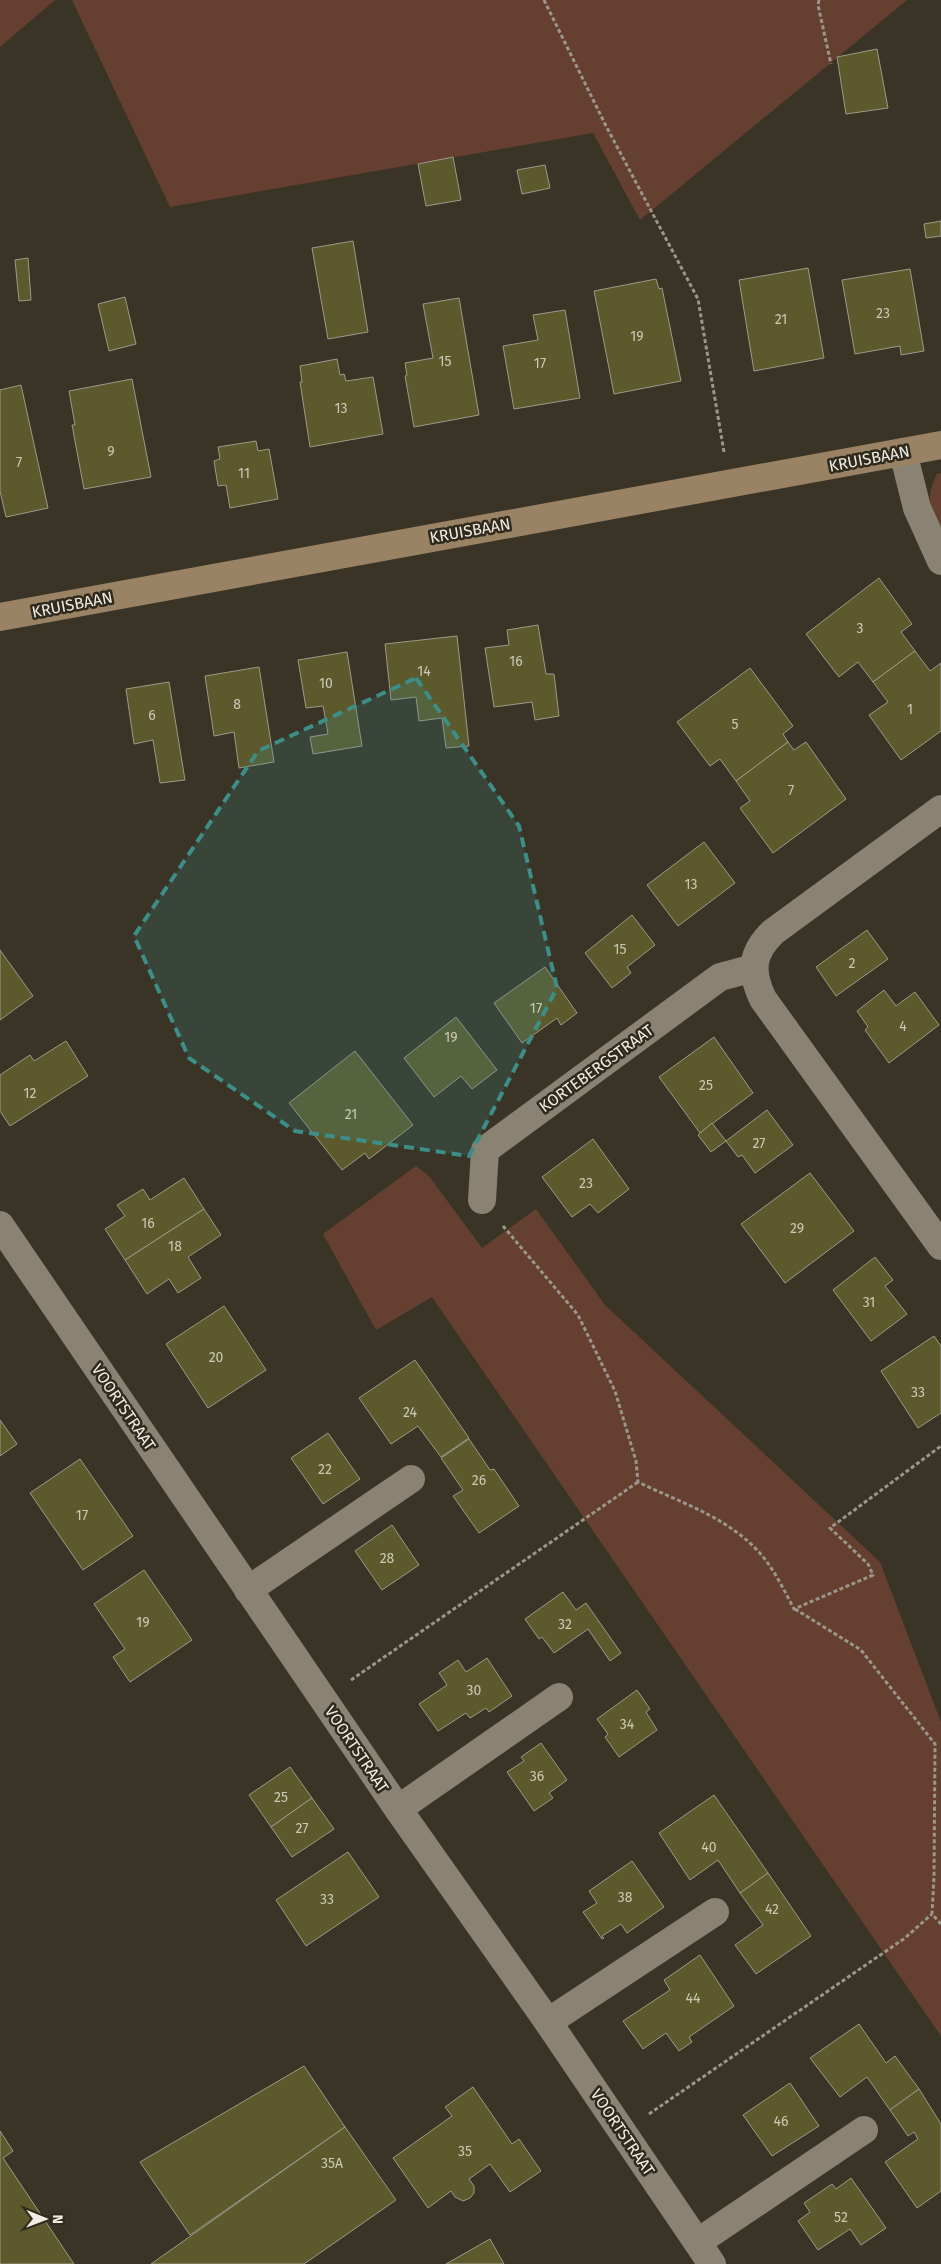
<svg xmlns="http://www.w3.org/2000/svg" width="941" height="2264" font-family="'Fira Sans',sans-serif">
<rect width="100%" height="100%" fill="#3a3426"/>
<g fill="#654030">
<path d="M0 0H55L0 47Z"/>
<path d="M72 0H907L640 220 593 133 170 207Z"/>
<path d="M941 473V536C931 512 924 499 937 474Z"/>
<path d="M416 1166 429 1176 482 1248 536 1209 605 1305 880 1562 941 1722V2036L432 1297 376 1330 323 1234Z"/>
</g>
<g fill="#5c592c" stroke="#9c9b8a">
<path d="M877 49 888 108 846 114 837 57Z"/>
<path d="M453 157 461 200 426 206 418 164Z"/>
<path d="M545 165 550 188 522 194 517 170Z"/>
<path d="M941 221V236L926 238 924 224Z"/>
<path d="M353 241 368 332 328 339 312 248Z"/>
<path d="M28 258 31 300 19 301 15 260Z"/>
<path d="M808 268 824 358 754 371 739 280Z"/>
<path d="M910 269 924 351 901 355 900 346 855 354 842 280Z"/>
<path d="M656 279 659 289 662 288 681 381 614 394 594 291Z"/>
<path d="M125 297 136 344 109 351 98 304Z"/>
<path d="M459 298 479 415 414 427 405 376 407 375 405 363 433 358 423 304Z"/>
<path d="M565 310 580 398 514 409 503 346 538 340 533 315Z"/>
<path d="M337 359 340 375 344 374 346 381 373 377 383 434 310 447 300 382H302L300 366Z"/>
<path d="M132 379 151 477 84 489 72 425H75L69 391Z"/>
<path d="M21 385 48 508 6 517 0 491V390Z"/>
<path d="M256 441 258 451 269 449 278 499 230 508 226 485 218 486 214 461 220 459 218 447Z"/>
<path d="M879 578 912 624 901 632 915 651 873 682 858 662 839 677 806 634Z"/>
<path d="M538 625 546 674H554L559 716 535 720 532 702 494 707 485 648 509 645 507 630Z"/>
<path d="M457 636 469 746 446 748 442 718 419 721 416 697 391 700 385 644Z"/>
<path d="M915 651 930 671 941 663V731L901 760 869 715 888 702 873 682Z"/>
<path d="M347 652 362 746 313 754 310 737 328 734 323 706 306 708 298 660Z"/>
<path d="M259 667 274 762 239 768 234 732 214 736 205 676Z"/>
<path d="M750 668 793 726 783 734 788 742 736 781 720 759 710 766 677 722Z"/>
<path d="M169 682 185 780 160 783 153 740 134 744 126 689Z"/>
<path d="M788 742 794 750 806 742 846 799 773 853 740 808 750 801 736 781Z"/>
<path d="M704 842 735 883 678 926 647 885Z"/>
<path d="M632 915 655 945 627 967 631 973 612 988 585 953Z"/>
<path d="M867 930 888 959 836 996 816 967Z"/>
<path d="M0 950 33 996 0 1020Z"/>
<path d="M545 967 577 1013 561 1025 557 1018 522 1043 494 1003Z"/>
<path d="M884 990 896 1006 915 992 939 1025 889 1063 865 1030 868 1027 857 1011Z"/>
<path d="M456 1017 497 1070 472 1089 461 1076 434 1097 404 1058Z"/>
<path d="M714 1037 753 1093 700 1133 659 1077Z"/>
<path d="M66 1041 88 1076 10 1126 0 1111V1075L30 1055 34 1061Z"/>
<path d="M355 1051 413 1125 369 1159 365 1153 342 1170 289 1103Z"/>
<path d="M767 1110 793 1145 755 1173 742 1155 738 1157 726 1141Z"/>
<path d="M712 1123 726 1141 711 1152 698 1135Z"/>
<path d="M593 1139 629 1189 598 1213 590 1204 572 1217 542 1177Z"/>
<path d="M810 1173 854 1231 785 1283 741 1224Z"/>
<path d="M184 1178 204 1209 125 1260 105 1229 125 1216 117 1205 143 1189 150 1200Z"/>
<path d="M204 1209 221 1235 188 1257 201 1278 178 1293 169 1279 147 1294 125 1260Z"/>
<path d="M875 1257 893 1280 885 1286 907 1314 871 1341 833 1290Z"/>
<path d="M224 1306 266 1370 208 1408 166 1344Z"/>
<path d="M934 1336 941 1346V1413L918 1428 881 1371Z"/>
<path d="M415 1360 469 1438 441 1457 418 1426 391 1444 359 1398Z"/>
<path d="M0 1420 17 1444 0 1456Z"/>
<path d="M328 1433 360 1479 323 1504 291 1458Z"/>
<path d="M469 1439 490 1470 494 1469 519 1506 479 1533 453 1496 463 1490 441 1458Z"/>
<path d="M80 1459 133 1536 83 1570 30 1493Z"/>
<path d="M392 1525 419 1565 382 1590 355 1551Z"/>
<path d="M144 1570 192 1640 130 1682 113 1657 125 1649 94 1604Z"/>
<path d="M563 1592 576 1610 586 1603 621 1653 610 1661 588 1629 554 1653 542 1637 539 1639 525 1619Z"/>
<path d="M487 1658 512 1696 489 1712 486 1708 470 1718 466 1713 438 1731 419 1704 447 1685 439 1673 458 1660 466 1672Z"/>
<path d="M637 1690 650 1709 646 1712 657 1730 619 1757 605 1737 608 1734 597 1719Z"/>
<path d="M541 1743 567 1780 549 1793 553 1798 534 1811 507 1772 524 1761 521 1757Z"/>
<path d="M290 1767 312 1798 271 1827 249 1795Z"/>
<path d="M714 1795 768 1873 740 1893 718 1860 690 1880 659 1833Z"/>
<path d="M312 1798 334 1829 292 1857 271 1827Z"/>
<path d="M348 1852 379 1897 306 1946 276 1900Z"/>
<path d="M632 1861 664 1907 627 1933 621 1924 602 1936 604 1938 602 1939 583 1912 597 1903 589 1891Z"/>
<path d="M768 1873 811 1936 756 1974 735 1945 763 1925 740 1893Z"/>
<path d="M700 1955 734 2006 689 2037 692 2042 679 2051 666 2033 643 2049 623 2021 670 1990 664 1980Z"/>
<path d="M859 2024 886 2063 895 2056 919 2089 890 2110 867 2077 840 2097 810 2058Z"/>
<path d="M304 2066 345 2127 190 2235 140 2162Z"/>
<path d="M790 2083 819 2126 772 2156 743 2115Z"/>
<path d="M473 2087 512 2144 519 2139 541 2171 510 2192 490 2164 469 2179 474 2186V2193L470 2198 463 2201 455 2197 451 2191 428 2208 393 2158 452 2116 445 2107Z"/>
<path d="M919 2089 941 2124V2191L917 2208 885 2162 918 2139 914 2132 908 2136 890 2110Z"/>
<path d="M345 2127 396 2200 304 2264H151Z"/>
<path d="M0 2131 13 2151 3 2158 74 2264H0Z"/>
<path d="M851 2178 886 2228 861 2245 850 2229 818 2250 798 2221 810 2212 804 2203 832 2184 836 2189Z"/>
<path d="M490 2239 504 2264H446Z"/>
</g>
<g fill="none" stroke-linecap="round" stroke-linejoin="round">
<g stroke="#9b968b" stroke-width="3" stroke-dasharray="4 2.5" stroke-linecap="butt">
<path d="M544 0 606 126 698 299 724 452"/>
<path d="M819 0 818 5 831 64"/>
<path d="M503 1226 578 1315 615 1391 636 1461 638 1482C679 1502 725 1516 758 1551 773 1567 784 1590 794 1609L873 1575 868 1564 830 1528 941 1446"/>
<path d="M795 1609 861 1650 935 1744 934 1877 932 1914 941 1924"/>
<path d="M351 1680 638 1482"/>
<path d="M649 2114 905 1938 932 1914"/>
</g>
<g stroke="#8a8273" stroke-width="28">
<path d="M903 452 917 508 941 561"/>
<path d="M941 809 773 932C751 953 750 972 763 999L941 1246"/>
<path d="M482 1200 485 1150 720 977 754 968"/>
<path d="M0 1225 398 1809 548 2022 712 2264"/>
<path d="M248 1590 411 1479"/>
<path d="M398 1809 559 1697"/>
<path d="M548 2022 715 1912"/>
<path d="M698 2242 864 2130"/>
</g>
<path stroke="#9a8264" stroke-width="28" d="M0 617 941 445"/>
</g>
<path fill="#3c8e86" fill-opacity="0.2" stroke="#3c8e86" stroke-width="4" stroke-dasharray="10 6" stroke-linejoin="round" d="M416 678 519 826 557 988 469 1156 295 1131 189 1058 134 936 258 751Z"/>
<g text-anchor="middle" stroke-width="5" stroke-linejoin="round" paint-order="stroke">
<g font-size="14" fill="#ccc8b6">
<text x="883" y="318">23</text>
<text x="781" y="324">21</text>
<text x="637" y="341">19</text>
<text x="445" y="366">15</text>
<text x="540" y="368">17</text>
<text x="341" y="413">13</text>
<text x="111" y="456">9</text>
<text x="19" y="467">7</text>
<text x="244" y="478">11</text>
<text x="860" y="633">3</text>
<text x="516" y="666">16</text>
<text x="424" y="676">14</text>
<text x="326" y="688">10</text>
<text x="237" y="709">8</text>
<text x="910" y="714">1</text>
<text x="152" y="720">6</text>
<text x="735" y="729">5</text>
<text x="791" y="795">7</text>
<text x="691" y="889">13</text>
<text x="620" y="954">15</text>
<text x="852" y="968">2</text>
<text x="536" y="1013">17</text>
<text x="903" y="1031">4</text>
<text x="451" y="1042">19</text>
<text x="706" y="1090">25</text>
<text x="30" y="1098">12</text>
<text x="351" y="1119">21</text>
<text x="759" y="1148">27</text>
<text x="586" y="1188">23</text>
<text x="148" y="1228">16</text>
<text x="797" y="1233">29</text>
<text x="175" y="1251">18</text>
<text x="869" y="1307">31</text>
<text x="216" y="1362">20</text>
<text x="918" y="1397">33</text>
<text x="410" y="1417">24</text>
<text x="325" y="1474">22</text>
<text x="479" y="1485">26</text>
<text x="82" y="1520">17</text>
<text x="387" y="1563">28</text>
<text x="143" y="1627">19</text>
<text x="565" y="1629">32</text>
<text x="474" y="1695">30</text>
<text x="627" y="1729">34</text>
<text x="537" y="1781">36</text>
<text x="281" y="1802">25</text>
<text x="302" y="1833">27</text>
<text x="709" y="1852">40</text>
<text x="625" y="1902">38</text>
<text x="327" y="1904">33</text>
<text x="772" y="1914">42</text>
<text x="693" y="2003">44</text>
<text x="781" y="2126">46</text>
<text x="465" y="2156">35</text>
<text x="332" y="2168">35A</text>
<text x="841" y="2222">52</text>
</g>
<g font-size="16" fill="#f1ede4" stroke="#302a1d">
<text transform="translate(869 458) rotate(-11)" y="6">KRUISBAAN</text>
<text transform="translate(470 530) rotate(-10)" y="6">KRUISBAAN</text>
<text transform="translate(72 604) rotate(-11)" y="6">KRUISBAAN</text>
<text transform="translate(596 1068) rotate(-36)" y="6">KORTEBERGSTRAAT</text>
<text transform="translate(124 1407) rotate(56)" y="6">VOORTSTRAAT</text>
<text transform="translate(357 1749) rotate(56)" y="6">VOORTSTRAAT</text>
<text transform="translate(623 2132) rotate(56)" y="6">VOORTSTRAAT</text>
</g>
</g>
<g transform="translate(45 2219) rotate(91)" stroke="#302a1d" stroke-width="4" paint-order="stroke">
<path d="M0-4L9 19L0 12L-9 19Z" fill="#f1ede4"/>
<text y="-8" font-size="14" font-weight="bold" text-anchor="middle" fill="#f1ede4">N</text>
</g>
</svg>
